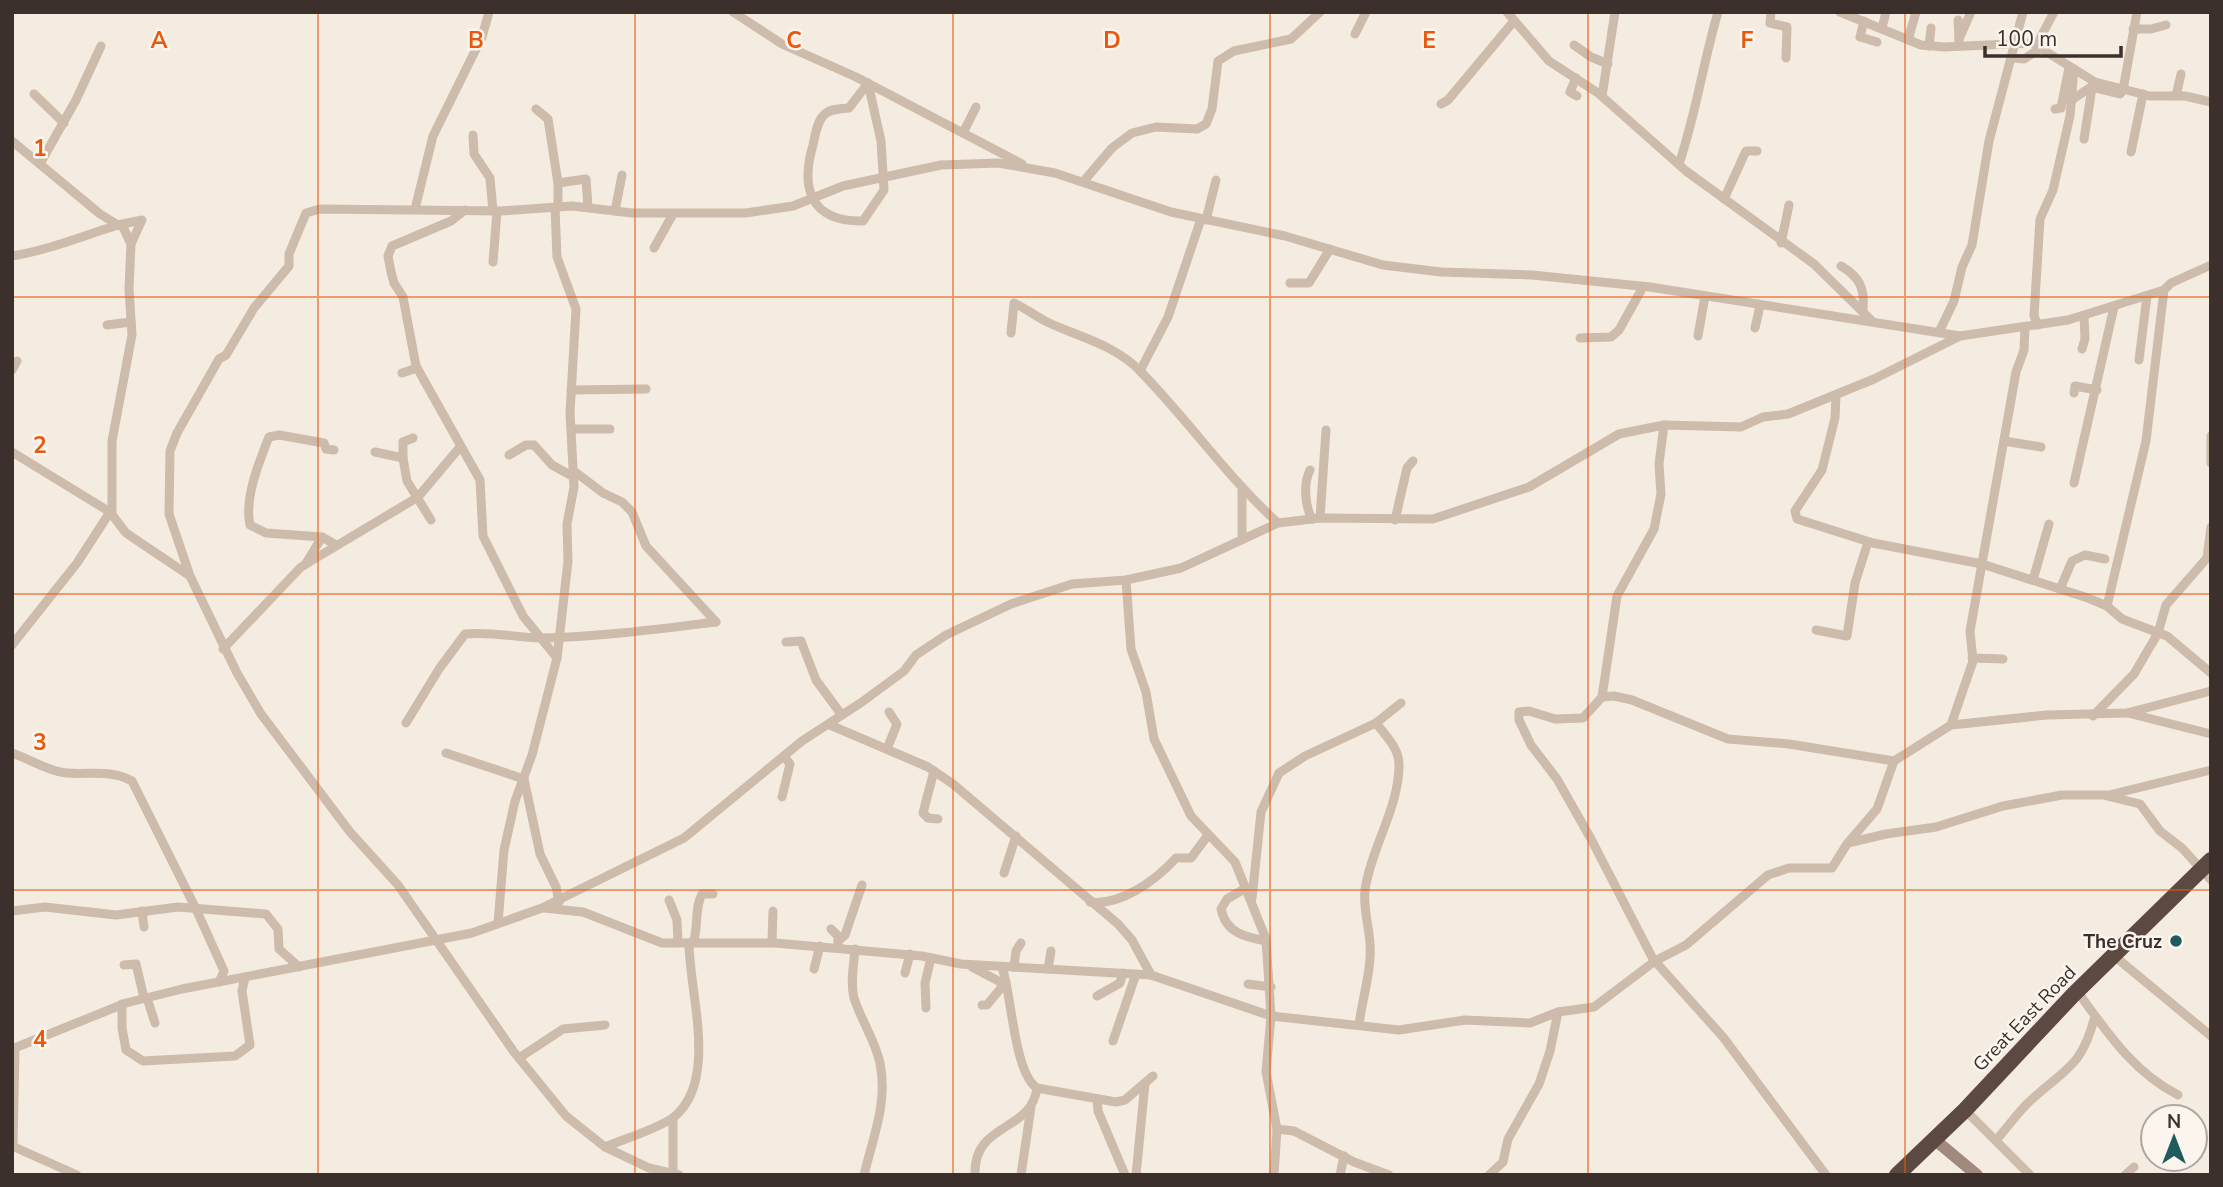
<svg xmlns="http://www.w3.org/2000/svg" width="2223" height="1187" font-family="'Nunito Sans',sans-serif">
<rect width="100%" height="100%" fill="#f4ebe1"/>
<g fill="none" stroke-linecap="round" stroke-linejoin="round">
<g stroke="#cdbbac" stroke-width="9">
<path d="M733 12 782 44 856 77 1022 164"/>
<path d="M1507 12 1549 61 1598 93 1686 171 1814 264 1873 322"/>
<path d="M1771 12 1770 23 1787 27 1786 58"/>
<path d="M1840 12 1921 45 1944 47 2032 43 2095 82 2150 96H2185L2211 102"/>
<path d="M1958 20 1959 41"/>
<path d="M1864 21 1860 37 1877 42"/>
<path d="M1882 28 1886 12"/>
<path d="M2133 29H2151L2166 25"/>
<path d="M1355 34 1366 12"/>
<path d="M1959 39 1971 12"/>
<path d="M1908 40 1916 12"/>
<path d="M1574 45 1591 57 1608 64"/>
<path d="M1929 46 1931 28"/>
<path d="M2036 46 2054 12"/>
<path d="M2013 58 2024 59 2041 48"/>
<path d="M1576 78 1570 92 1577 96"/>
<path d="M868 83 881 141 884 190 863 221C811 222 800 189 813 145 815 136 817 121 824 115 830 108 841 109 849 108Z"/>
<path d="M34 94 64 123"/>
<path d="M1602 96 1615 12"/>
<path d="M2176 96 2181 74"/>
<path d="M2073 99 2091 87 2120 94 2123 90 2137 12"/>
<path d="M1441 104 1448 100 1514 21"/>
<path d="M536 109 548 119 558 183"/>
<path d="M2055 109 2061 108 2069 68"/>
<path d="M963 133 976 107"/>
<path d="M473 135 474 154 490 178 493 211"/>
<path d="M2084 139 2092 88"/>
<path d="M12 141 100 214 118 225 142 220 131 244"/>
<path d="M2131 152 2143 94"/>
<path d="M41 162 76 100 101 46"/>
<path d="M1679 164C1696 114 1703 63 1718 12"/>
<path d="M1083 182 1112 148 1132 133 1156 127 1197 129 1206 124 1212 109 1218 61 1234 51 1291 39 1320 12"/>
<path d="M1724 199 1746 151H1757"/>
<path d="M558 207V183L586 179 588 207"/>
<path d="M415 209 433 136 482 37 489 12"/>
<path d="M465 210 451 221 392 246 388 256 391 272 394 283 403 297 416 366 480 480 483 536 523 616 557 658"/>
<path d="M615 211 622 175"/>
<path d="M1206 220 1216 180"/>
<path d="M1781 243 1789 205"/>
<path d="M654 248 673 214"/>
<path d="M12 256C49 250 82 236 118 225L123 227 131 244 129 289 132 335 112 441V515"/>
<path d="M493 262 497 211"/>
<path d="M1841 266C1860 277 1865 289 1863 310"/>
<path d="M1290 283H1309L1330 249"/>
<path d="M107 325 131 322"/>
<path d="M2038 325 2034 316 2040 219 2053 190 2070 116 2074 69"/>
<path d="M1755 328 1760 306"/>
<path d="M1939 332 1954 301 1962 267 1972 245 1989 141 2023 12"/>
<path d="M1011 333 1014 303C1026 309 1036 316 1047 322 1079 337 1116 345 1141 372 1189 421 1227 477 1278 523"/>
<path d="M1698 336 1705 296"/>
<path d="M1580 338 1611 337 1619 330 1643 287"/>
<path d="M2082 349 2085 339 2084 316"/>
<path d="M2139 360 2147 296"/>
<path d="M12 370 17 361"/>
<path d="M1140 371 1168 317 1201 219"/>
<path d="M402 373 417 368"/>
<path d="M571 390 646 389"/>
<path d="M2074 393 2075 386 2097 390"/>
<path d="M1836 395 1835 418 1822 470 1795 511 1797 519 1873 543 1982 564 2088 598 2107 606 2122 619 2167 636 2211 673"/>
<path d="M571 429H610"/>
<path d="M2211 436V463"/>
<path d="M2004 441 2041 447"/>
<path d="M12 452 110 512 126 533 190 576"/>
<path d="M375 452 403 458 407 481 431 520"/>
<path d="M509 455 526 445H534L552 465 574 477"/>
<path d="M403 458V442L413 438"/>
<path d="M1310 470C1303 484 1305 506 1312 519"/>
<path d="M574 471 603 493 622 502 632 512 646 546 716 622"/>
<path d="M2074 483 2114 307"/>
<path d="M1242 488V538"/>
<path d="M1320 518 1326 430"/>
<path d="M1395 520 1407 468 1413 461"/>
<path d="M322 537 266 533 250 525C244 499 259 462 269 437L279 435 324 443 326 449 334 450"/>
<path d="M305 565 322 537 336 545"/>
<path d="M1126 580 1131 649 1146 692 1154 739 1191 816 1235 862 1266 939 1271 1016 1266 1072 1277 1129 1274 1175"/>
<path d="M2033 580 2049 524"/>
<path d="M2060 589 2072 561 2085 555 2105 559"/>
<path d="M2107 606 2146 441 2164 290"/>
<path d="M1816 630 1847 636 1855 583 1868 542"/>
<path d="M786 642 801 641 816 680 841 714"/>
<path d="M12 645 77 563 110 512"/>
<path d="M223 649 301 567 418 497 460 447"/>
<path d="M1972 658 2003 659"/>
<path d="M1602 697 1617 596 1654 529 1661 494 1659 464 1664 425"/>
<path d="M2128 713 2211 734"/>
<path d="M2093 716 2134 674 2158 633 2166 605 2207 558 2211 527"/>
<path d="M406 723 439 669 465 634C492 631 516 638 542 638 600 637 658 629 716 622"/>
<path d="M830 725 928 767 953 784 1118 924 1132 940 1151 975"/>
<path d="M1951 725 1973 661 1970 631 2016 372 2024 350 2025 327"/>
<path d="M887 749 897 724 889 712"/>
<path d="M12 753C30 759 47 771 66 773 89 775 111 769 132 781L196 909 224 971 219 982"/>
<path d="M446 753 524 779 540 854 556 887 559 902"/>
<path d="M934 771 923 813 928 818 938 819"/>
<path d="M2107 796 2140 804 2160 831 2182 848 2211 880"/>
<path d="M782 797 790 764 784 756"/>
<path d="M1848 843 1886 834 1936 827 2003 806 2062 795H2109L2211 770"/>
<path d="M1004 873 1016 836"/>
<path d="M1246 888 1227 899 1221 909C1226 933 1245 937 1266 941"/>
<path d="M1252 898 1261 812 1279 773 1305 756 1376 723 1401 703"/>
<path d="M669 900 677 920 678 943"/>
<path d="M1090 902C1121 906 1156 880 1176 858H1191L1208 835"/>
<path d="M544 908 583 912 662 943H775L922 956 961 964 1151 975 1271 1016 1399 1030 1465 1020 1530 1023 1558 1012 1594 1007 1655 961 1686 945 1768 875 1789 868H1832L1847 844 1877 809 1894 761"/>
<path d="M12 911 45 907 116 915 178 907 266 914 278 929 279 949 299 967"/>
<path d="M142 911 144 927"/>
<path d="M498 923 504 850 515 801 532 755 557 658 568 561 567 524 574 487 570 413 576 309 557 257 555 207"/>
<path d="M831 929 838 936V946"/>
<path d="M838 941 845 935 862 885"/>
<path d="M693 943C699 927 694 908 702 894H713"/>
<path d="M772 943 773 911"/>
<path d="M855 949C854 963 850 983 854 998 861 1020 875 1040 880 1063 888 1103 873 1137 864 1175"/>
<path d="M2113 955 2211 1036"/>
<path d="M124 965 136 964 144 998"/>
<path d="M972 967 1004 984"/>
<path d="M1014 967 1016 951 1021 943"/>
<path d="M814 969 820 946"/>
<path d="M1048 969 1051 951"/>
<path d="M905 973 910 954"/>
<path d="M1248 984 1271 987"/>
<path d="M2077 991C2107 1032 2132 1071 2178 1095"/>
<path d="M1097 996 1120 983 1123 973"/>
<path d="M147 998 155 1023"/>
<path d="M122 1004V1028L126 1050 143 1061 235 1056 250 1045 242 991 245 977"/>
<path d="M982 1005H987L1006 982"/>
<path d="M926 1008 925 983 931 958"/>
<path d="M1359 1025C1362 999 1372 970 1370 944 1369 925 1363 910 1365 890 1371 848 1399 808 1399 765 1399 748 1386 736 1376 723"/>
<path d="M1113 1041 1136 974"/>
<path d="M12 1049 126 1003 182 989 472 933 542 908 684 838 802 741 862 702 904 671 916 655 946 635 1011 604 1072 584 1126 580 1181 568 1278 523 1320 518 1433 519 1529 487 1619 434 1664 425 1741 427 1763 417 1788 414 1874 379 1960 336"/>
<path d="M519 1058 563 1029 605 1025"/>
<path d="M1037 1088 1116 1102 1125 1100 1153 1076"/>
<path d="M1097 1099 1098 1111 1125 1175"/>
<path d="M1965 1110 2030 1175"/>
<path d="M673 1118V1171"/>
<path d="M1277 1129 1294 1131 1354 1162 1389 1175"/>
<path d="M1997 1139C2008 1127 2018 1112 2030 1101 2066 1068 2082 1067 2095 1016"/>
<path d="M12 1146 77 1175"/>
<path d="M13 1146 15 1048"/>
<path d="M605 1147C624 1139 658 1129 674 1117 719 1080 689 992 689 943"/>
<path d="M679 1175 649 1168 605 1147 566 1116 514 1052 398 885 350 832 261 714 237 673 190 576 169 514 170 451 177 433 219 359 226 355 254 308 289 266V254L306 213 320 209 501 211 572 206 632 213H746L793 206 843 186 941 165 998 163 1055 173 1171 212 1285 236 1383 265 1441 272 1532 275 1650 287 1960 336 2068 320 2164 290 2171 283 2211 265"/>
<path d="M975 1175C973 1122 1031 1133 1037 1088 1014 1073 1012 996 1002 967"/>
<path d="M1021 1175 1031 1107"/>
<path d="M1136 1175 1145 1083"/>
<path d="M1340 1175 1344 1156"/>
<path d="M1489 1175 1503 1162 1508 1139 1539 1084 1550 1051 1558 1012"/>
<path d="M1826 1175 1723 1037 1653 959 1591 839 1557 779 1531 745 1519 720V712L1529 711 1555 719 1583 718 1602 697 1614 696 1632 700 1728 739 1789 744 1894 761 1951 725 2047 715 2127 713 2211 691"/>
<path d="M2125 1175 2134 1167"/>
</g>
<path stroke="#a18a7d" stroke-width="12" d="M1934 1139 1977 1175"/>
<path stroke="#5c4a42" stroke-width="16" d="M1897 1175 1965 1110 2073 995 2211 860"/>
</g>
<path fill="none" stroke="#e8590c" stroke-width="2" stroke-opacity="0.55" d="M318 12V1175M635 12V1175M953 12V1175M1270 12V1175M1588 12V1175M1905 12V1175M12 297H2211M12 594H2211M12 890H2211"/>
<circle fill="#1f5a5e" stroke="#fbf5ee" stroke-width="2.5" cx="2176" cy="941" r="7"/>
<g text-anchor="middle" stroke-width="5" stroke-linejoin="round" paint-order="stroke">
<g font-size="19" font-weight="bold" fill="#3b302b" stroke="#fbf5ee" text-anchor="end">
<text x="2162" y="948">The Cruz</text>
</g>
<g font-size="19" fill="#3b302b" stroke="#fbf5ee">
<text transform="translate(2024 1018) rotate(-46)" y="7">Great East Road</text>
</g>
</g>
<g font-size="23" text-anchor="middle" font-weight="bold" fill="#e8590c" stroke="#fbf5ee" stroke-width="5" stroke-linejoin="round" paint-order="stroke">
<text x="159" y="48">A</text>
<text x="476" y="48">B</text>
<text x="794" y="48">C</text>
<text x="1112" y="48">D</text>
<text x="1429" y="48">E</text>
<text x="1747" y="48">F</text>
<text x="40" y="156">1</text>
<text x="40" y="453">2</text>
<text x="40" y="750">3</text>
<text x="40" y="1047">4</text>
</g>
<rect width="2223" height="1187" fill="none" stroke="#3b302b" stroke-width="28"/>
<g transform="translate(2174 1138)"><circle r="33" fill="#fbf5ee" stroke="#aea6a0" stroke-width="2"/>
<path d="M0-5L12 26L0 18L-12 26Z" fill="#1f5a5e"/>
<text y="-10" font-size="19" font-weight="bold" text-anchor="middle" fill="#3b302b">N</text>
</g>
<path d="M1985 46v10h136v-10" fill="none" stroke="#3b302b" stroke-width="3.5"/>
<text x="1996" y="46" font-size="21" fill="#3b302b" stroke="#fbf5ee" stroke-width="5" paint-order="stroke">100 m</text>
</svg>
